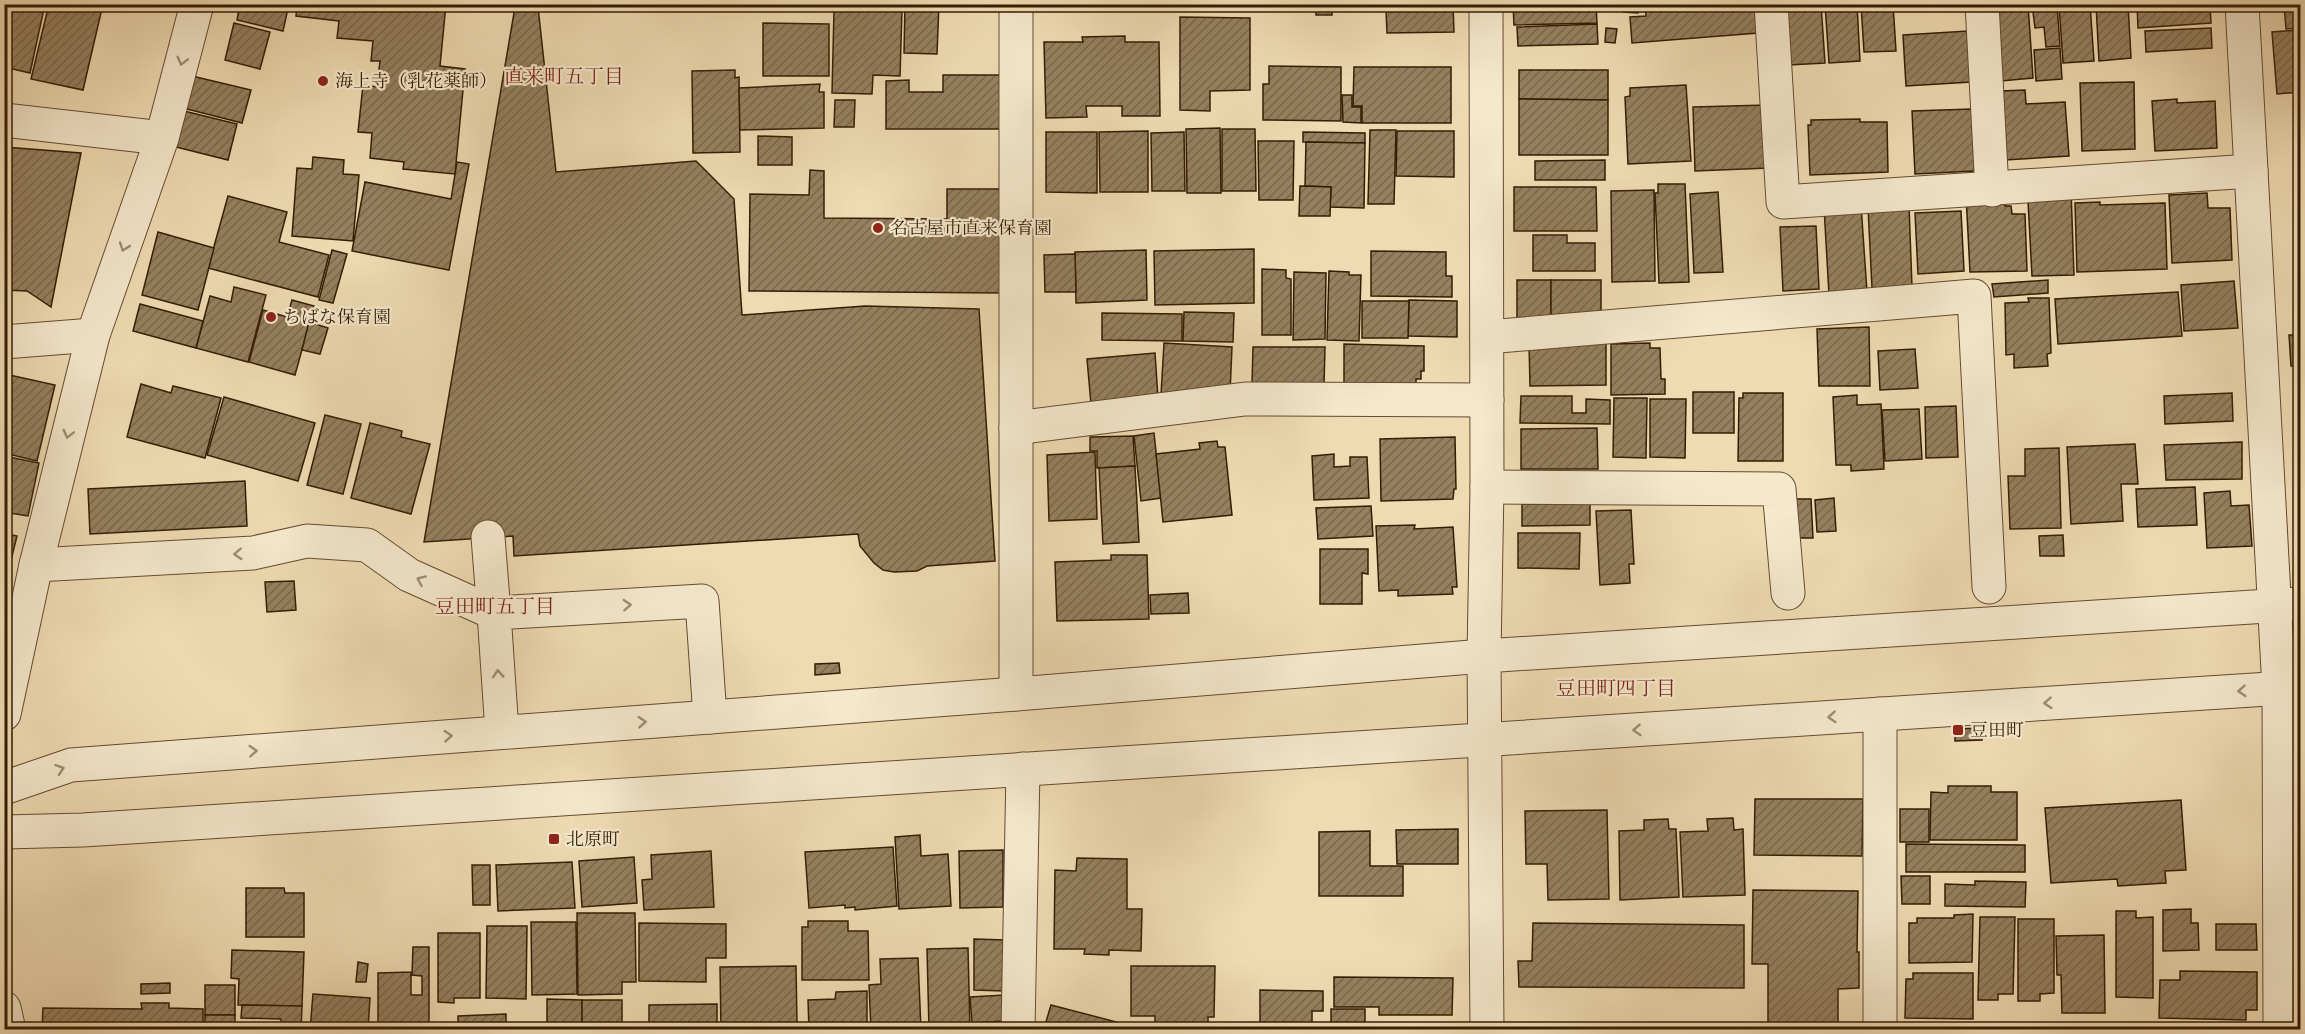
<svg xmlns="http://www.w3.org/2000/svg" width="2305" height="1034" font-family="'Libre Bodoni','Noto Serif JP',serif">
<defs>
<pattern id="building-hatch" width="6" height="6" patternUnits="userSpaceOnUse" patternTransform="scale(1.5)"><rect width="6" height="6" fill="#95805f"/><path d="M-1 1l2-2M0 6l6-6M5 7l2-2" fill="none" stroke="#7a684c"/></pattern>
</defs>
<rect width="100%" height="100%" fill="#efdbb2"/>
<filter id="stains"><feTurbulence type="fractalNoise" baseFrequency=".00333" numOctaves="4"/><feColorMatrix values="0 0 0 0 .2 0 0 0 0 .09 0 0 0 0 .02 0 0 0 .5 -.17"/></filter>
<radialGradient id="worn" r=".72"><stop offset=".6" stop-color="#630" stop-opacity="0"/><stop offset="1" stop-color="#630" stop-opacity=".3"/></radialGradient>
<g fill="url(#building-hatch)" stroke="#341d05" stroke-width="1.5">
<path d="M4 4H45L30 73 4 67Z"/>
<path d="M49 4H103L83 90 31 79Z"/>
<path d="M240 4H289L283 31 237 20Z"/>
<path d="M297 4H446L440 66 465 69 455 174 403 169 404 162 370 158 372 133 358 132 363 85 377 87 380 61H371L373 41 337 38 339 21 296 16Z"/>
<path d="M852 4H878L877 9 902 10 900 76 873 75 872 94 832 93 834 10H852Z"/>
<path d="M905 4H939L937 54 904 53Z"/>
<rect x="1316" y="4" width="16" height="11"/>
<path d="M1393 4H1453L1454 32 1387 33 1386 10H1393Z"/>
<path d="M1513 4H1596L1597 23 1514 25Z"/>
<path d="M1624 4H1638V13L1623 12Z"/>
<path d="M1645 4H1755L1758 33 1632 43 1630 17 1646 16Z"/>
<path d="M1785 4H1821L1825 63 1789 65Z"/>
<path d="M1825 4H1857L1860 61 1829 63Z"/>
<path d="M1861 4H1893L1896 51 1864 52Z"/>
<path d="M1996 4H2028L2033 78 2001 81Z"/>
<path d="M2032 4H2057L2060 46 2046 47 2044 27 2035 28Z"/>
<path d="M2059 4H2090L2094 61 2063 63Z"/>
<path d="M2096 4H2128L2131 58 2099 61Z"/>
<path d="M2137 4H2210L2211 23 2138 28Z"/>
<path d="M2284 4H2300V28L2286 29Z"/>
<path d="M515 7H538L556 172 696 161 734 199 742 315 865 306 979 309 995 561 927 566 917 571 894 572 883 570 874 563 860 546 858 534 514 556 513 536 424 542Z"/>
<path d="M1180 17 1250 18V90L1210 91V111L1180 110Z"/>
<path d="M234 23 270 32 260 69 225 60Z"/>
<path d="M763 23 829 24V76H763Z"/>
<path d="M1597 24 1598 44 1518 46 1517 27Z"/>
<path d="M1606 28 1617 29 1615 43 1605 42Z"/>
<path d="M2211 28 2212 48 2146 52 2145 31Z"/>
<path d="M2300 30V92L2277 94 2272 32Z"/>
<path d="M1968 31 1971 82 1906 86 1903 35Z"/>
<path d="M1125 36V42H1159L1160 116H1122V106H1086L1087 117 1046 118 1044 42H1083L1082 37Z"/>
<path d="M2060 48 2062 79 2036 81 2034 50Z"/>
<path d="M1269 66 1341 67V121L1263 120V84H1269Z"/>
<path d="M1354 67H1451V123H1362V106H1353Z"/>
<path d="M735 70V78L739 77 740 152 693 153 692 71Z"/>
<path d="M1519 70H1608V100L1519 99Z"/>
<path d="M943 75H1001L1000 129H886V81L909 80V92H943Z"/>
<path d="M192 76 251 90 242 123 183 108Z"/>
<path d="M2134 82 2135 149 2082 151 2080 83Z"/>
<path d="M820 84 819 92H824V128L740 130 739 88Z"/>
<path d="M1686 85 1691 161 1628 164 1625 97 1630 96V88Z"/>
<path d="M2025 90 2026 104 2065 102 2069 156 2005 160 2001 91Z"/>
<path d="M1342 95H1352V107H1361V123L1343 122Z"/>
<path d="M1519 99 1608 100V155H1519Z"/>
<path d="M2177 99V103L2215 101 2217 148 2155 151 2152 101Z"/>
<path d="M835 100H855L854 127H834Z"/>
<path d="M1767 105 1769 168 1695 171 1693 107Z"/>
<path d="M176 109 237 124 228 160 168 145Z"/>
<path d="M1972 109 1975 171 1915 174 1912 111Z"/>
<path d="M1860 119V122H1887L1888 172 1810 175 1808 125H1811V120Z"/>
<path d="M1220 128 1221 193H1187L1186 129Z"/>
<path d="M1222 129H1255L1256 191H1222Z"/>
<path d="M1370 130H1396L1394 204H1368Z"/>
<path d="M1148 131V192H1100L1099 132Z"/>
<path d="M1397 131H1454V177L1396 176Z"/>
<path d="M1046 132H1097V193L1046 192Z"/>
<path d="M1184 132 1185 191H1152L1151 133Z"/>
<path d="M1303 132 1365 133V143L1303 142Z"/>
<path d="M758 136 792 137V165H758Z"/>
<path d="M1258 141H1294L1293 200H1259Z"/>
<path d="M1306 142 1365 143 1364 208 1330 207 1331 187 1305 186Z"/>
<path d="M4 147 81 153 51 307 27 291 4 290Z"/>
<path d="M313 157 344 160 343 174 359 175 353 241 292 236 297 168 312 169Z"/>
<path d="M1605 160V180H1535V161Z"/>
<path d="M457 162 469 164 449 270 352 251 365 182 451 199Z"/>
<path d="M810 170 824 171V218L947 219V189H1002L1001 293 749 291 750 194 809 195Z"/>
<path d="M1658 184H1685L1689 282 1659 283 1655 193H1658Z"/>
<path d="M1300 186 1331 187 1330 216H1299Z"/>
<path d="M1514 187H1596L1597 231H1514Z"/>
<path d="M1654 190 1655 281 1612 282 1611 191Z"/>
<path d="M2071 190 2074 275 2032 276 2028 201Z"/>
<path d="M1718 192 1723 272 1694 273 1690 194Z"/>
<path d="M2005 193V206H2011L2012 214H2025L2027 271 1970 272 1966 195Z"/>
<path d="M2207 193 2208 208H2230L2232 260 2172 263 2169 195Z"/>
<path d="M228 196 287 212 279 242 329 255 318 297 208 268Z"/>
<path d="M2100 202V205L2165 203 2167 269 2077 272 2075 203Z"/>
<path d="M1861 205 1867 292 1829 295 1824 207Z"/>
<path d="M1909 205 1912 287 1872 288 1868 207Z"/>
<path d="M1961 211 1964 271 1918 274 1915 213Z"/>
<path d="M1816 226 1819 289 1783 291 1780 227Z"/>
<path d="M158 232 214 248 198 310 142 295Z"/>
<path d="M1533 235H1567V243H1595V271H1533Z"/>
<path d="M1254 249V303L1155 305 1154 251Z"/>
<path d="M332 250 347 254 333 303 319 300Z"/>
<path d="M1146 250 1147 300 1076 303 1075 252Z"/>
<path d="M1371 251 1446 252V276H1452V297L1371 296Z"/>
<path d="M1075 254 1076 292H1045L1044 255Z"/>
<path d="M1262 269 1286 270V278L1291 279V335H1262Z"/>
<path d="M1329 271 1349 272V275H1361L1359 341 1327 340Z"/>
<path d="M1294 272 1326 273 1325 339 1293 340Z"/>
<rect x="1517" y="280" width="34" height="39"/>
<rect x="1551" y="280" width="50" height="39"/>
<path d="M2048 280V293L1994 297 1992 284Z"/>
<path d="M2234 281 2238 328 2184 331 2181 285Z"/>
<path d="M234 287 266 295 248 362 196 348 210 296 231 302Z"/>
<path d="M2178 292 2182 336 2058 344 2055 299Z"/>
<path d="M2028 298H2049L2051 353 2047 354 2048 366 2014 368V354L2006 355 2005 303 2029 302Z"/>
<path d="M292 300 314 306 295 375 249 362 263 310 287 317Z"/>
<path d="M1409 300 1457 301V337L1408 336Z"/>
<path d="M1362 301H1409L1408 338H1362Z"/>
<path d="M140 304 203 321 196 348 133 331Z"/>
<path d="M1184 312 1234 313 1233 342 1183 341Z"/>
<path d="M1102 313 1182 314V341L1102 340Z"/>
<path d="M309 322 328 328 320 354 302 350Z"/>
<path d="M1869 327 1870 386H1819L1817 329Z"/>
<path d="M2289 335H2300V366H2291Z"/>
<path d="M1606 342V385L1530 386 1529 343Z"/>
<path d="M1164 343 1232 347 1230 393 1161 395Z"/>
<path d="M1650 343V348H1660L1661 379H1665V394L1611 395V344Z"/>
<path d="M1344 344 1424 346V371H1421V379H1416V386L1344 385Z"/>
<path d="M1253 347H1325L1324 385H1252Z"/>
<path d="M1915 349 1918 388 1880 390 1878 351Z"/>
<path d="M1155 353 1158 398 1091 404 1087 359Z"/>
<path d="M5 374 55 385 37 461 4 453Z"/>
<path d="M141 384 171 393 173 386 221 398 205 458 127 437Z"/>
<rect x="1693" y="392" width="41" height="41"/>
<path d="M1743 393H1783V461H1738L1739 398H1743Z"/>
<path d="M2232 393 2233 421 2165 424 2164 396Z"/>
<path d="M1857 395V405L1881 404 1884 469 1851 471V465H1836L1833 397Z"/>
<path d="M1521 396H1572V413H1586V399L1610 400V424L1520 423Z"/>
<path d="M224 397 315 423 298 481 207 455Z"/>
<path d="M1614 398H1647L1646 458 1613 457Z"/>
<path d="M1650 399H1686L1685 458 1650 457Z"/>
<path d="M1956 406 1958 457 1926 458 1925 407Z"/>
<path d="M1919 409 1922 459 1885 461 1882 410Z"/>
<path d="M325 415 361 424 343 494 307 485Z"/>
<path d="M370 423 402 431 401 437 430 444 411 514 351 498Z"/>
<path d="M1597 428 1598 469H1521V429Z"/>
<path d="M1154 433 1161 498 1141 501 1134 436Z"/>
<path d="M1133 436 1135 466 1097 468V451H1090V437Z"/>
<path d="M1455 437 1456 489H1454L1453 499 1381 501 1380 439Z"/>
<path d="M1217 441 1218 447H1225L1232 515 1163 522 1156 454 1200 449 1199 443Z"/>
<path d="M2242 442V479L2166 480 2164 445Z"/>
<path d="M2135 444 2138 484H2121L2123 521 2071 524 2067 447Z"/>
<path d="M2059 448 2061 528 2010 529 2008 476H2025V449Z"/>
<path d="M1095 452 1097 519 1049 521 1047 455Z"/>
<path d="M1334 454V467L1350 466V457H1367L1369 498 1314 500 1312 456Z"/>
<path d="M4 456 39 463 28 516 4 512Z"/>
<path d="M1135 466 1139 542 1103 544 1099 468Z"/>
<path d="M245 481 247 526 90 534 88 489Z"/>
<path d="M2195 487 2197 525 2138 527 2136 489Z"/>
<path d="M2230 491 2231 506 2249 505 2252 546 2207 548 2204 493Z"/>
<path d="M1834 498 1836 531 1817 532 1815 500Z"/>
<path d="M1795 499H1811L1813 538H1797Z"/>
<path d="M1590 503V525L1522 526V504Z"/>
<path d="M1371 506 1373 536 1318 539 1316 508Z"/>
<path d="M1631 510 1634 564H1629L1630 583 1600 585 1596 511Z"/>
<path d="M1415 525 1414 529 1453 527 1457 587H1452L1453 594 1398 596V590L1379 591 1376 526Z"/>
<path d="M4 533 17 536 7 576H4Z"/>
<path d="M1518 533H1580L1579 569 1518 568Z"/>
<path d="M2063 535 2064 556H2040L2039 536Z"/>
<path d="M1320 549H1368V574L1362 573V604H1320Z"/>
<path d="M1111 555H1147L1149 619 1057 621 1055 562 1111 560Z"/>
<path d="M294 581 296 610 267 612 265 582Z"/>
<path d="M1188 593 1189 613 1151 614 1150 595Z"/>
<path d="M839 663 840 673 815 675V664Z"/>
<path d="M1981 728 1982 740 1955 741V729Z"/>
<path d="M1948 786H1991V792H2017V840H1930L1931 792 1948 793Z"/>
<path d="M1755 799H1863L1862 856 1754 855Z"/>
<path d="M2181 800 2186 870 2165 871 2166 883 2118 886 2117 879 2051 883 2045 808Z"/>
<rect x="1900" y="809" width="29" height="33"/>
<path d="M1607 810 1609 899 1548 900 1547 864H1526L1525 811Z"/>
<path d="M1733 818 1734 830 1743 829 1745 895 1683 897 1680 832 1708 831 1707 819Z"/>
<path d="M1668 819 1669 829H1676L1679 897 1620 900 1619 831 1644 830V820Z"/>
<path d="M1458 829V864H1397L1396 830Z"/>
<path d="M1370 831V866H1403V896H1319V832Z"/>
<path d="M920 835 921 856 948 854 951 906 899 909 895 837Z"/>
<path d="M1906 844 2025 845V872H1906Z"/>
<path d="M893 847 897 906 855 910V907L845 908V905L809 908 805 852Z"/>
<path d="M1003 850V907L960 908 959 851Z"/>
<path d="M711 851 714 907 644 910 642 880 652 879 651 855Z"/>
<path d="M634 857 637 903 582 907 579 861Z"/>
<path d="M1077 858 1127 859V909H1142L1141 951 1109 950V955L1084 954 1085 949H1054L1055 870 1076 871Z"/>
<path d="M572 862 575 908 498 911 496 865Z"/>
<path d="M472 865H490V905H473Z"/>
<path d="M1901 876H1930V904H1902Z"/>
<path d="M1975 881 2026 882 2025 907 1945 906V884L1975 885Z"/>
<path d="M246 888H284L285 893H304V937H246Z"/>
<path d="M1753 890 1858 891 1857 952H1859V988L1838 989V1030H1768V964H1752Z"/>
<path d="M2191 909V923H2198L2199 950 2163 951V910Z"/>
<path d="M2116 911H2136V918L2153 917V998L2116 997Z"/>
<path d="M577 913H635L636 982H622V994L578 995Z"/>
<path d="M1973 914 1972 962 1909 963V923H1917V918H1954V915Z"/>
<path d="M1980 917H2015L2013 994H1998V1000H1978Z"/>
<path d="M2018 919H2054V993L2040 994V1001H2018Z"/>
<path d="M808 921H848V931H868L869 980H802V927H808Z"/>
<path d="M531 922H576L577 994 532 995Z"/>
<path d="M639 923 726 924V958H706V982L639 981Z"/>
<path d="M1533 923 1744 925V988L1519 987 1518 961H1532Z"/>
<path d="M2216 924H2256L2257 950H2216Z"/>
<path d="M487 926H527L526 999 486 998Z"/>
<path d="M438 933H480V998H454V1003L438 1002Z"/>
<path d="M2104 935 2105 1013H2062L2061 975H2057L2056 936Z"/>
<path d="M974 939 1005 940 1004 991 974 990Z"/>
<path d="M413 947H429V1030H378V973L411 972V995H422V976L412 975Z"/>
<path d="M968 948 970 1030H929L927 949Z"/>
<path d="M232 950 304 952 302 1006 238 1005 239 979 231 978Z"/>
<path d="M918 958 921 1030H871L869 985 881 984 880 959Z"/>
<path d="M358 962 368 964 366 982H356Z"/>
<path d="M796 966 797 1024H772V1030H721L720 967Z"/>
<path d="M1131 966H1215L1214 1017H1208V1026H1155V1016H1131Z"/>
<path d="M2180 971 2257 972V1010H2246V1020L2159 1018 2160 980H2180Z"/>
<path d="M1913 973H1973V1019L1905 1018 1906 979H1913Z"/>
<path d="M1334 977 1453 978 1452 1015H1379V1007H1334Z"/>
<path d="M170 983V993L141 994V984Z"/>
<rect x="205" y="985" width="30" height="30"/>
<path d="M1260 990 1323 991V1011H1312V1030H1260Z"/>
<path d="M867 991V1030H809L808 1000 835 999 836 992Z"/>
<path d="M313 994 370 998 368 1030H310Z"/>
<path d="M1005 995 1007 1021 972 1023 970 997Z"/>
<path d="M547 999 582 1000V1030H547Z"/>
<rect x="582" y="1000" width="40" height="30"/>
<path d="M141 1003H169V1008L203 1009V1030H42L43 1008 142 1009Z"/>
<path d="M717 1004V1030H649V1005Z"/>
<path d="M242 1005 302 1006 301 1030H281V1019L241 1018Z"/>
<path d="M1051 1005 1128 1025 1127 1030H1064L1045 1025Z"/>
<rect x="1331" y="1009" width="34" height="21"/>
<path d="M506 1014V1030H458V1016Z"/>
<rect x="205" y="1015" width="30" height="15"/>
<path d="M1007 1021V1030H972V1023Z"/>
<rect x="1367" y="1026" width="78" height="4"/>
</g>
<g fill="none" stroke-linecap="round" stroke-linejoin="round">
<defs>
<g id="minor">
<path d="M1486 4 1487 487 1484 656 1487 1030"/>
<path d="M1771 4 1783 202 2251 171"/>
<path d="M1982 4 1992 190"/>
<path d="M2242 4 2279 689 2280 1030"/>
<path d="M4 120 162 138"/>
<path d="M1487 337 1974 296 1989 587"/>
<path d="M4 342 93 335"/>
<path d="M1016 428 1245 399 1487 400"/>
<path d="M1487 487 1779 489 1788 593"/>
<path d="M36 565 253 553 307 541 367 545 409 575 494 613 488 537"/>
<path d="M1016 694V4"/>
<path d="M4 714 36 565 93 335 162 138 197 4"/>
<path d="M502 732 494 613 702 601 710 717"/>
<path d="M4 788 71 765 1016 694 1484 656 2300 604"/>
<path d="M4 832 83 830 2300 687"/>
<path d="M4 1008 9 1030"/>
<path d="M1018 1030 1023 769"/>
<path d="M1880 1030V714"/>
</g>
</defs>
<use href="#minor" stroke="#634c30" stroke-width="35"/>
<use href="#minor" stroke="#f5e8cd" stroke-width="33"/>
</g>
<defs><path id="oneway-chevron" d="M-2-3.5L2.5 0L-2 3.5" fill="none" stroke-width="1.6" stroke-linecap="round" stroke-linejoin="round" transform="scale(1.5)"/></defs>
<g stroke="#9e8d73">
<use href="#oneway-chevron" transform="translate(182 61) rotate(104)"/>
<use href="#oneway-chevron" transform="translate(124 247) rotate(109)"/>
<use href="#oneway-chevron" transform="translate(68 434) rotate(104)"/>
<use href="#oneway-chevron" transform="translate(238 554) rotate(177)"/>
<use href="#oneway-chevron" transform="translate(421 580) rotate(-156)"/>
<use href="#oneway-chevron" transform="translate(627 605) rotate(-3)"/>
<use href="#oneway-chevron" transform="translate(498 674) rotate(-94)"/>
<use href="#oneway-chevron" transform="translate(2242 691) rotate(176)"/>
<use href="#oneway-chevron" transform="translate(2048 703) rotate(176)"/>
<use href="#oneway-chevron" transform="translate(1832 717) rotate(176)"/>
<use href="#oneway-chevron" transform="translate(642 722) rotate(-4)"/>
<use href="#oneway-chevron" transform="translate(1637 730) rotate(176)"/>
<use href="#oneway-chevron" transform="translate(448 736) rotate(-4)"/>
<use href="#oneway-chevron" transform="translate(253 751) rotate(-4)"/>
<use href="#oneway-chevron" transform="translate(60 769) rotate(-19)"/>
</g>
<g fill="#8f2418" stroke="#f5e8cd" stroke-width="2">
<circle cx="323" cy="81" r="6"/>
<circle cx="878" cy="228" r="6"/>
<circle cx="271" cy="317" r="6"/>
<rect x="1952" y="724" width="12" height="12" rx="3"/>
<rect x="548" y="833" width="12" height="12" rx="3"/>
</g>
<g text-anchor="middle" stroke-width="4.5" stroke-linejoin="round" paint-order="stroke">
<g font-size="18" fill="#341d05" stroke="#f5e8cd" text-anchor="start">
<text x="335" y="87">海上寺（乳花薬師）</text>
<text x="890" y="234">名古屋市直来保育園</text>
<text x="283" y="323">ちばな保育園</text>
<text x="1970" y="736">豆田町</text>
<text x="566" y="845">北原町</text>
</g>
<g font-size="20" fill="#7a1f14" stroke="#f5e8cd">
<text x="564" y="83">直来町五丁目</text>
<text x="495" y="613">豆田町五丁目</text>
<text x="1616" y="695">豆田町四丁目</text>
</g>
</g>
<rect width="2305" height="1034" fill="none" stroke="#efdbb2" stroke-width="24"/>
<rect x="6" y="6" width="2293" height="1022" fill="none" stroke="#341d05" stroke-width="3"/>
<rect x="12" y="12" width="2281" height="1010" fill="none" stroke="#341d05" stroke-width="1.5"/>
<rect width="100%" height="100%" filter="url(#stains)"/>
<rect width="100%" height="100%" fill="url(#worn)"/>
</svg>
